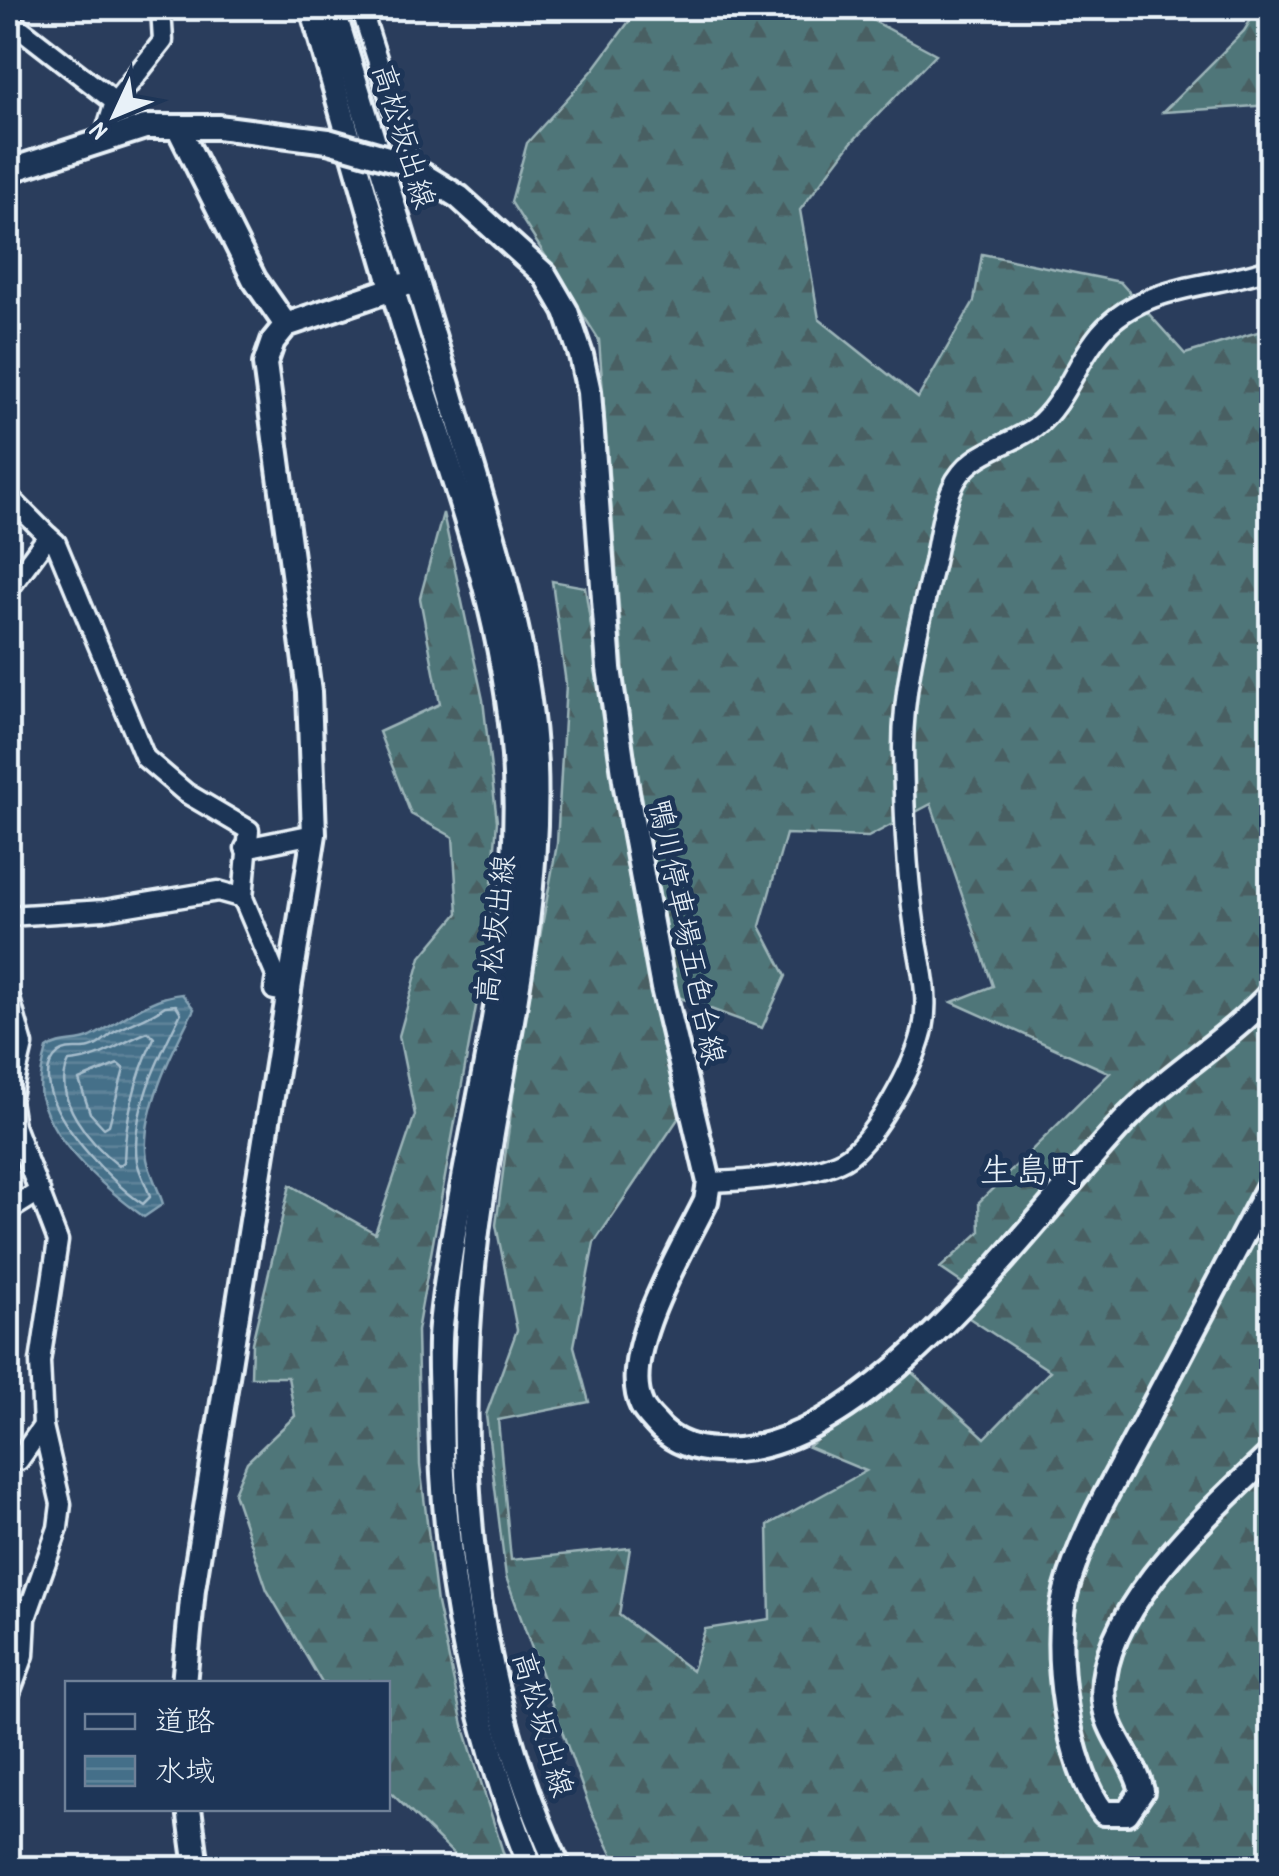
<svg xmlns="http://www.w3.org/2000/svg" width="1279" height="1876" font-family="Dekko,'Klee One',sans-serif">
<defs>
<pattern id="forest-firs" width="22" height="20" patternUnits="userSpaceOnUse" patternTransform="scale(2.5)"><rect width="22" height="20" fill="#4f7679"/><path d="M5 1l3.5 6h-7zM16 11l3.5 6h-7z" fill="#4a5f62"/></pattern>
<pattern id="water-rules" width="6" height="5" patternUnits="userSpaceOnUse" patternTransform="scale(2.5)"><rect width="6" height="5" fill="#446f89"/><path d="M0 2.5h6" fill="none" stroke="#5f849a"/></pattern>
</defs>
<rect width="100%" height="100%" fill="#2a3d5c"/>
<filter id="ink" filterUnits="userSpaceOnUse"><feTurbulence type="fractalNoise" baseFrequency=".01" numOctaves="2"/><feDisplacementMap in="SourceGraphic" scale="20" xChannelSelector="R" yChannelSelector="G"/><feConvolveMatrix kernelMatrix="1 2 1 2 8 2 1 2 1" color-interpolation-filters="sRGB"/></filter>
<g filter="url(#ink)">
<g fill="url(#forest-firs)" stroke="#9cb4b8" stroke-width="2.5">
<path d="M639 8H849L936 54 851 143 800 210 819 319 918 398 974 301 982 254 1120 282 1185 354 1271 328V1868H619L591 1811 506 1577 486 1415 517 1330 496 1225 519 1051 557 844 566 684 552 581 585 587 629 877 682 1113 594 1243 574 1346 589 1402 498 1420 511 1560 630 1548 619 1615 692 1671 705 1629 770 1619 768 1525 866 1471 808 1447 908 1369 985 1438 1050 1371 966 1316 981 1296 940 1268 980 1232 979 1202 1110 1073 952 1002 993 986 931 804 868 837 786 834 760 926 786 976 762 1028 678 997 627 713 599 340 511 202 527 143 593 70Z"/>
<path d="M1258 8H1271V105L1163 112 1244 31Z"/>
<path d="M443 513 483 700 497 821 487 946 417 1331 420 1465 437 1603 463 1725 508 1868H468L388 1790V1684L322 1683 267 1590 234 1493 247 1462 295 1416 288 1377H251L252 1343 290 1185 375 1233 415 1115 399 1036 421 957 458 913 453 837 411 814 379 732 440 704 420 598Z"/>
</g>
<path fill="url(#water-rules)" stroke="#86a3b5" stroke-width="2.5" d="M182 994 194 1009C174 1048 139 1114 147 1159 150 1174 159 1190 163 1204L144 1217C105 1188 54 1146 41 1097 38 1082 43 1063 47 1049 62 1039 76 1044 91 1037 121 1022 148 997 182 994Z"/>
<g fill="none" stroke-linecap="round" stroke-linejoin="round">
<g stroke="#a6bdcc" stroke-width="2.5">
<path d="M176 1005 181 1013C160 1055 130 1112 137 1161 139 1173 147 1185 150 1197L143 1204C114 1186 15 1089 59 1053 68 1046 80 1051 90 1048 100 1046 107 1036 116 1031 133 1022 149 1018 165 1006Z"/>
<path d="M148 1032 154 1038C135 1078 125 1118 124 1162L119 1166C92 1145 50 1098 69 1062 100 1060 119 1043 148 1032Z"/>
<path d="M118 1064 124 1069 109 1125 104 1128 90 1113 79 1080Z"/>
</g>
<defs>
<g id="street">
<path d="M361 8 411 166"/>
<path d="M8 19 115 102 104 138"/>
<path d="M115 102 163 41 161 8"/>
<path d="M8 496 48 536 8 590"/>
<path d="M48 536 56 543 145 758 186 793 249 830 243 898"/>
<path d="M245 848 314 834"/>
<path d="M8 916 104 910 218 891 243 898 276 976 274 990 291 993"/>
<path d="M8 992 23 1045 10 1100 14 1126 58 1241 40 1362 43 1426 61 1504 58 1528 26 1618 24 1655 8 1698"/>
<path d="M709 1182C743 1181 822 1176 849 1156 877 1134 913 1068 922 1033 931 997 920 964 915 929 906 869 904 808 903 748 903 685 920 622 934 562 939 538 942 511 952 488 968 451 1006 448 1035 427 1063 405 1074 368 1095 340 1136 283 1211 289 1272 268"/>
<path d="M8 1211 40 1191"/>
<path d="M8 1457 19 1460 43 1426"/>
</g>
<g id="secondary">
<path d="M312 8C343 115 372 223 405 330 449 469 504 608 514 756 527 948 462 1135 441 1325 438 1353 441 1382 441 1411 442 1569 473 1722 531 1868"/>
<path d="M333 8C375 148 420 288 461 429 494 539 530 650 535 766 541 930 495 1079 476 1240 451 1450 468 1675 559 1868"/>
<path d="M178 127 254 279 286 325"/>
<path d="M402 162 459 197 545 275 566 311 581 355 589 392 609 668 626 787 663 988 709 1182 706 1201C684 1247 617 1355 642 1406 646 1414 655 1422 661 1429 677 1444 695 1449 716 1450 864 1462 1034 1215 1128 1117 1172 1071 1229 1040 1272 992"/>
<path d="M8 171 145 127H218L328 141"/>
<path d="M1272 1180C1228 1264 1184 1347 1140 1431 1113 1482 1081 1535 1066 1591 1051 1647 1067 1768 1104 1813H1127L1142 1791C1135 1761 1111 1738 1105 1708 1087 1620 1214 1508 1272 1453"/>
<path d="M184 1684 193 1589 314 834 309 692 265 364 273 341 286 325 404 285"/>
<path d="M189 1808 197 1868"/>
</g>
</defs>
<use href="#street" stroke="#e8f1f8" stroke-width="25"/>
<use href="#secondary" stroke="#e8f1f8" stroke-width="30"/>
<use href="#street" stroke="#1d3557" stroke-width="18"/>
<use href="#secondary" stroke="#1d3557" stroke-width="22"/>
<defs>
<path id="secondary-bridge" d="M328 141 402 162"/>
</defs>
<use href="#secondary-bridge" stroke="#e8f1f8" stroke-width="30" stroke-linecap="butt"/>
<use href="#secondary-bridge" stroke="#1d3557" stroke-width="22"/>
</g>
</g>
<g text-anchor="middle" stroke-width="10" stroke-linejoin="round" paint-order="stroke">
<g font-size="30" fill="#e8f1f8" stroke="#1d3557">
<text transform="translate(404 136) rotate(73)" y="10">高松坂出線</text>
<text transform="translate(495 929) rotate(-83)" y="10">高松坂出線</text>
<text transform="translate(687 932) rotate(78)" y="10">鴨川停車場五色台線</text>
<text transform="translate(543 1724) rotate(74)" y="10">高松坂出線</text>
</g>
<g font-size="35" fill="#e8f1f8" stroke="#1d3557">
<text x="1032" y="1182">生島町</text>
</g>
</g>
<rect width="1279" height="1876" fill="none" stroke="#1d3557" stroke-width="40"/>
<rect x="20" y="20" width="1239" height="1836" fill="none" stroke="#e8f1f8" stroke-width="4" filter="url(#ink)"/>
<rect x="65" y="1681" width="325" height="130" fill="#1d3557" stroke="#6e8097" stroke-width="2.5"/>
<rect x="85" y="1714" width="50" height="15" fill="#1d3557" stroke="#6e8097" stroke-width="2.5"/>
<text x="155" y="1731" font-size="30" fill="#e8f1f8">道路</text>
<rect x="85" y="1756" width="50" height="30" fill="url(#water-rules)" stroke="#6e8097" stroke-width="2.5"/>
<text x="155" y="1781" font-size="30" fill="#e8f1f8">水域</text>
<g transform="translate(115 115) rotate(226)" stroke="#1d3557" stroke-width="8" paint-order="stroke">
<path d="M0-8L18 38L0 25L-18 38Z" fill="#e8f1f8"/>
<text y="-15" font-size="28" font-weight="bold" text-anchor="middle" fill="#e8f1f8">N</text>
</g>
</svg>
